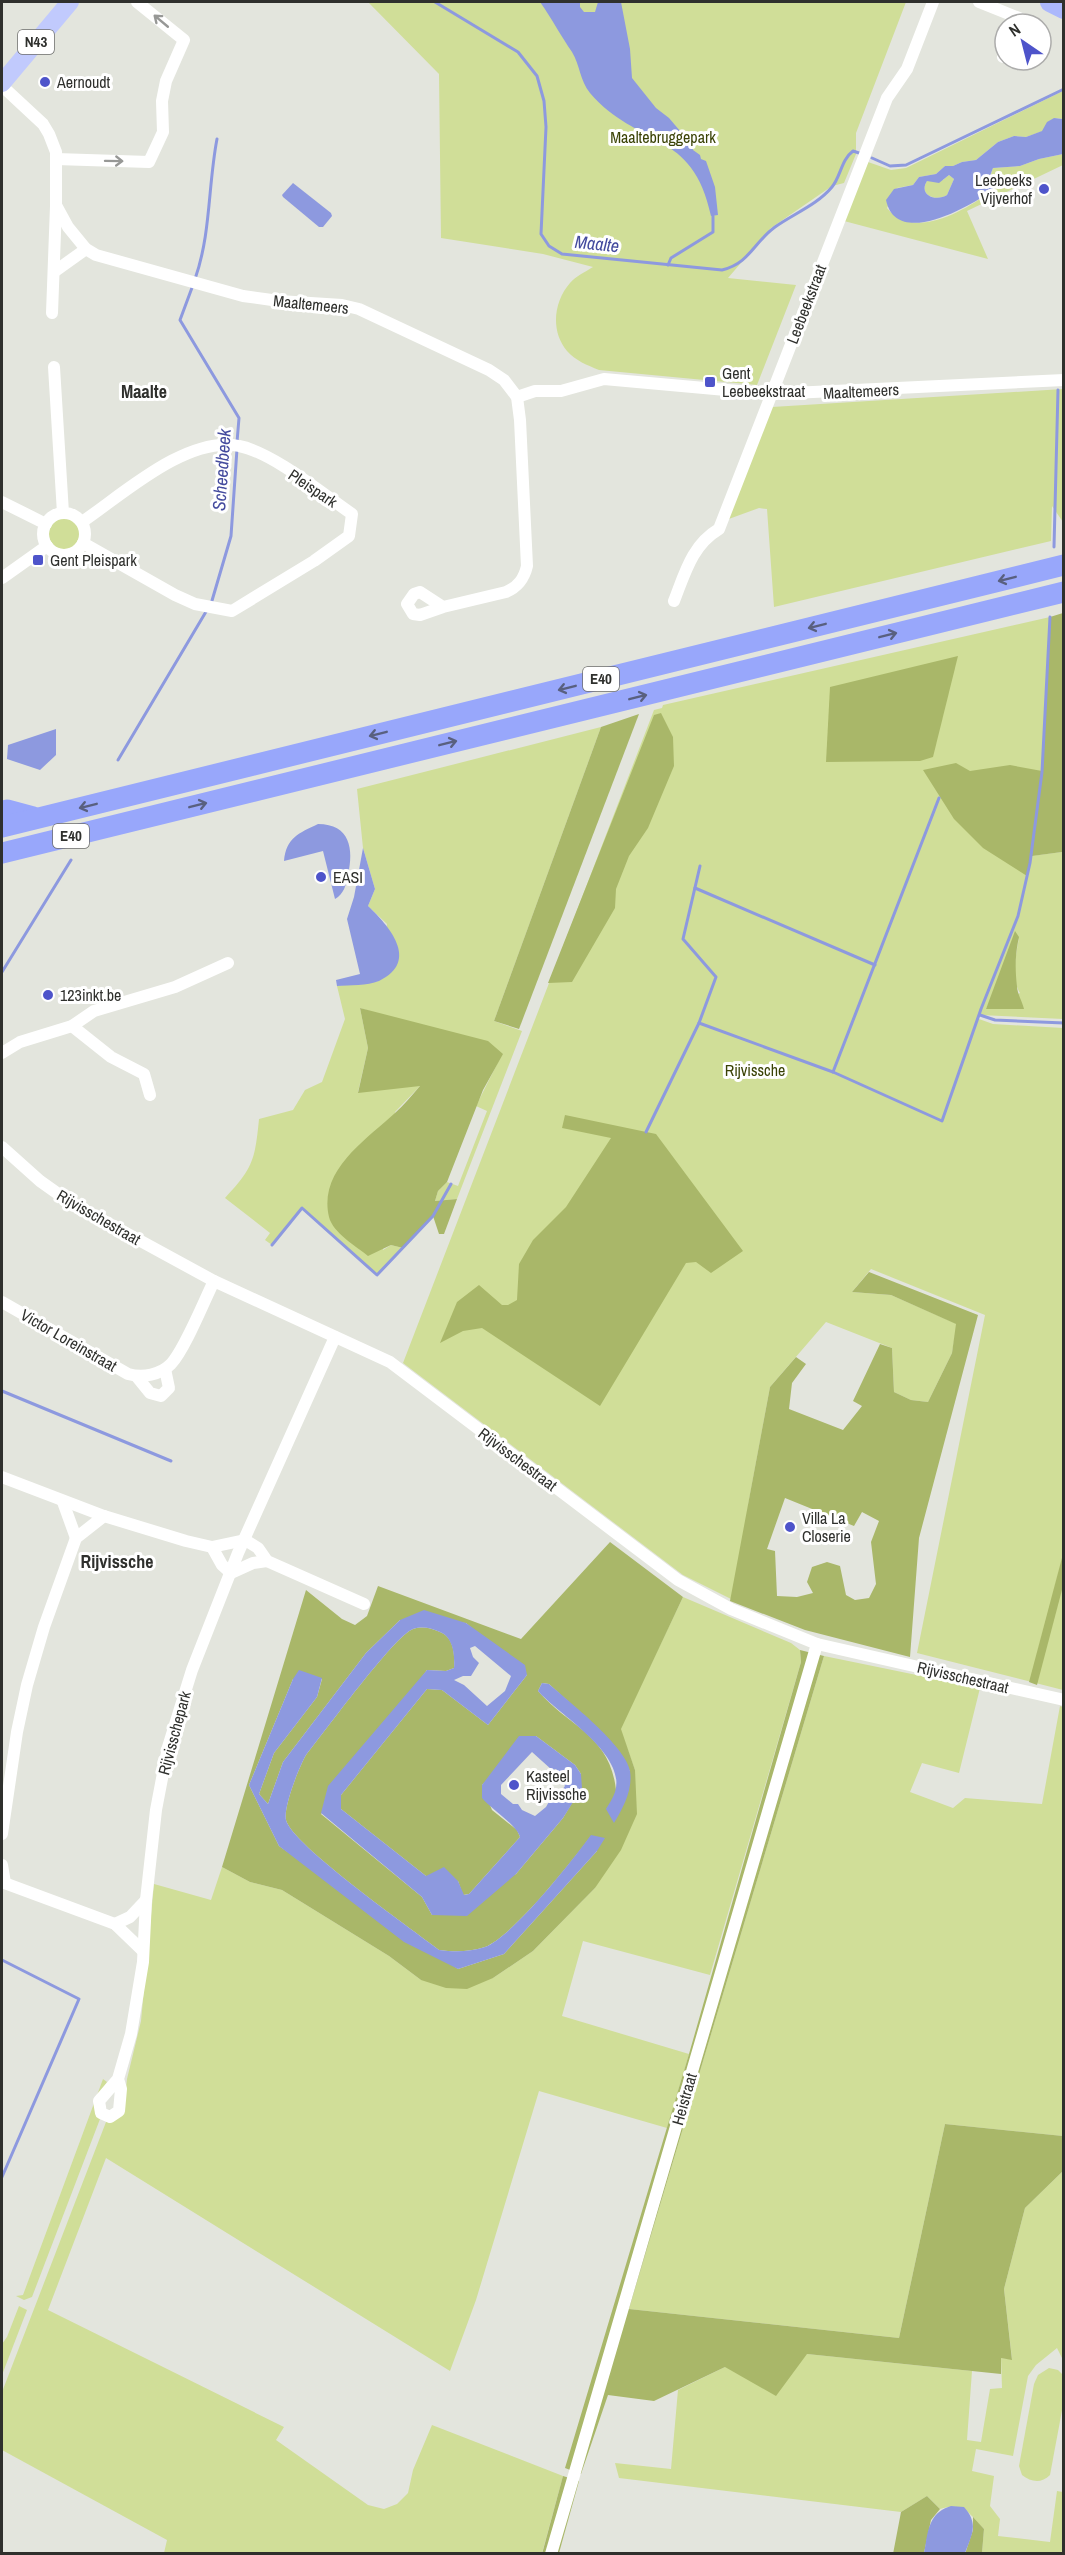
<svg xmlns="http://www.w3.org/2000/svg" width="1065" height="2555" font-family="'Archivo Narrow',sans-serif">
<rect width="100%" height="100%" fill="#e3e5dd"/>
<g fill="#d0de98" fill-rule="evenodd">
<path d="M368 2H906L856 133V154L844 183 832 186 771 228 728 278 796 285 757 385 599 370C587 365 576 361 567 351 550 331 554 301 570 283 576 276 585 272 593 267L543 254 441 238 439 74Z"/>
<path d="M1063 91V119C1051 116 1048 122 1043 131L1026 137 1014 136 998 142 976 160 962 162 953 166H945L936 174 919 177 913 185 897 188 887 208C913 241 964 211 990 192V177L993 168 1020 166 1039 159 1063 154V165L967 211 988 259 844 221 868 162 891 170 906 168Z"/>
<path d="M949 175 954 179 947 195C936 202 918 195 927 181L943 180Z"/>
<path d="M1063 389V522L1052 506 1051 541 774 607 767 509 759 508 726 520 772 407Z"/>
<circle cx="65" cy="534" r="16"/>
<path d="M1050 617 1042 772 1039 771 1022 872 1027 875 1031 856 1062 852 1063 691V1019L980 1015 979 1019 993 1024 1063 1028V1690L917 1653 985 1315 871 1269 852 1292 891 1295 957 1324 952 1353 928 1402 911 1400 894 1392 892 1348 826 1322 770 1387 749 1500 735 1601 683 1575 403 1363 654 710 662 708 663 705ZM1019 938C1016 953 1011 979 1020 993L986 1009Z"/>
<path d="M601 727 494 1021 522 1031 457 1199 435 1201 438 1191 447 1182 458 1186 487 1111 476 1106 502 1054 360 1008 368 1048 358 1092 421 1085 395 1112 383 1250 391 1245 403 1248 377 1275 302 1209 272 1245 265 1240 270 1233 225 1198C253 1168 255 1160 259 1119L293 1110 305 1090 322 1082 345 1019 337 986 379 981 387 924 368 906 375 889 363 848 357 789Z"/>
<path d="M683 1597 791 1643 800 1650 801 1662 710 1975 583 1941 562 2016 689 2054 667 2128 539 2091 476 2300 450 2371 106 2158 48 2310 284 2427 276 2440 368 2505 384 2509 397 2504 408 2493 413 2470 432 2425 563 2476 542 2553H164L167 2540 2 2450V2392L106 2122 113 2121 125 2098 127 2079 141 2021 154 1884 211 1900 222 1867 250 1882 282 1890 389 1956 421 1980 493 1978 533 1951 595 1888 635 1770 620 1729Z"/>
<path d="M824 1656 980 1688 959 1773 922 1763 910 1792 953 1808 965 1798 1042 1804 1060 1706 1063 1707V2136L945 2124 899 2338 629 2309Z"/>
<path d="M103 2079 107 2082C98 2096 90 2104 100 2119L32 2297 24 2300 16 2296 23 2295Z"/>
<path d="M1063 2171V2360L1057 2348 1036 2365 1028 2376 1013 2456 976 2449 972 2471 994 2476 990 2506 1000 2519 998 2536 1050 2542 1057 2491 1063 2492V2553H982L984 2529C968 2513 965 2502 940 2509L927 2496 901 2512 619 2478 615 2463 671 2469 678 2390 725 2367 807 2354 972 2371 967 2440 981 2442 990 2389 1002 2388 1001 2358 1012 2359 1004 2289 1025 2208Z"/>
<path d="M19 2306 27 2310 2 2375V2344L7 2337Z"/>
<path d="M1049 2368 1058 2370 1063 2375V2405L1050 2475C1041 2484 1031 2482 1022 2475L1019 2466 1034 2384 1038 2375Z"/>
</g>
<g fill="#a9b769" fill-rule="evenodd">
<path d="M1063 613 1062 852 1032 856 1027 876 983 848 954 819 923 770 956 763 970 771 1010 765 1042 771 1050 617Z"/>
<path d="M958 656 933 757 920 761 826 762 830 687Z"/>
<path d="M661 713 673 737 674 766 648 828 629 856 616 889 615 908 572 982 548 983 654 715Z"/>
<path d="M639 714 519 1029 494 1021 601 727Z"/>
<path d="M1015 931 1019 937C1015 955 1015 969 1017 986 1017 993 1022 1001 1024 1009H986Z"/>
<path d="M360 1008 488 1041 503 1054 483 1090 447 1182 438 1191 435 1201 457 1199 444 1234H439L433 1216 403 1248 391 1245 368 1256C356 1246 333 1233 329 1217 318 1170 366 1140 395 1113 404 1105 412 1095 420 1086L358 1093 368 1048Z"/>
<path d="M565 1115 656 1134 743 1251 711 1273 696 1262 686 1263 600 1406 482 1328 463 1331 440 1343 457 1302 479 1285 502 1305H508L517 1300 519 1264 533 1240 566 1207 611 1138 562 1128Z"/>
<path d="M869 1272 978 1315 919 1538 910 1657 805 1630 730 1601 770 1387 796 1357 806 1364 792 1383 789 1409 843 1430 862 1406 853 1401 880 1344 892 1348 894 1392 911 1400 928 1402 952 1353 956 1324 891 1295 852 1292ZM785 1498 854 1526 862 1512 879 1521 871 1542 876 1584 869 1598 855 1600 846 1595 840 1566 827 1562 812 1567 807 1582 813 1593 797 1597 777 1596 775 1551 767 1549Z"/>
<path d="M610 1542 683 1597 621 1729 635 1770 637 1814 621 1850 595 1888 533 1951 493 1978 467 1989 446 1988 421 1980 389 1956 282 1890 250 1882 222 1867 306 1590 342 1619 355 1625 367 1616 378 1586 521 1639ZM400 1620 466 1623 527 1675 488 1725 442 1690 427 1689 341 1795V1809L426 1876 458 1881 463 1895 469 1894 520 1837 517 1830 492 1810 482 1785 536 1736 575 1765 581 1774V1788L563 1818 516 1874 432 1915 422 1897 321 1814 427 1670 446 1671 454 1668C455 1655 454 1637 440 1632 431 1628 423 1626 413 1629 394 1636 324 1733 306 1755 299 1767 283 1808 286 1820 292 1845 412 1929 439 1950 455 1952 469 1952 485 1947 513 1936 572 1861 591 1836L597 1851 504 1954 458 1969 279 1846 249 1785 293 1679H322L317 1697 274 1753 259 1794 268 1804 283 1762 366 1653ZM542 1683 549 1684 581 1713 630 1771 616 1790C610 1735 569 1727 538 1691Z"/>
<path d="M1063 1554V1586L1037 1685 1029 1682Z"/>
<path d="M800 1650 824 1656 629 2309 899 2338 945 2124 1063 2136V2171L1025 2208 1004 2289 1012 2360 1001 2358V2374L807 2354 776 2396 725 2367 654 2401 608 2395 581 2474 565 2468 689 2054 801 1662Z"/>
<path d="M563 2476 579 2481 559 2553 542 2554Z"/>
<path d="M927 2496 940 2509 931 2520 924 2553 893 2554 901 2512Z"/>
<path d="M973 2517 984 2529 982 2553 965 2554 973 2530Z"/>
</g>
<g fill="#8d99df" fill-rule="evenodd">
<path d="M540 2H580V7L584 12H595L598 2H621L630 49 632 78 656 108 669 118 692 145 693 150 700 155 701 159 706 161 715 187 718 215 711 216C693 129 637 148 590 93 580 81 580 65 572 52 561 36 552 19 540 2Z"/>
<path d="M1054 118 1063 119V154L1039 159 1020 166 993 168 990 176 994 188 990 192C967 208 896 248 886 200L894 189 913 185 919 177 936 174 945 166H953L962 162 976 160 998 142 1014 136 1026 137 1042 131 1047 122ZM949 175 954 179 947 195C936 202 918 195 927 181L939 183Z"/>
<path d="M293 183 331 213 332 216 323 227H319L283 197 282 195Z"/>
<path d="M56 729V755L40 770 7 759 8 745Z"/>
<path d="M318 824C350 824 354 849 348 875 346 885 344 894 335 899L323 851 284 861C286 838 299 833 318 824Z"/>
<path d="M363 848 375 889 368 906C388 925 421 961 379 981 367 986 350 985 337 986L336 980 360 974 347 919 354 897Z"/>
<path d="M424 1610 466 1623 525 1665 527 1675 488 1725 442 1690 427 1689 341 1795V1809L426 1876 444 1867 458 1881 464 1895 469 1894 520 1837C516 1824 492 1810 482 1798V1785L519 1736H536L575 1765 581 1774 582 1788 563 1818 516 1874 467 1916 432 1915 422 1897 321 1813 328 1786 427 1670 446 1671 454 1668C455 1655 453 1637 440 1632 431 1628 423 1626 413 1629 394 1636 324 1733 306 1755 299 1767 283 1808 286 1820 292 1845 412 1929 439 1950 455 1952 469 1952 485 1947 513 1936 572 1861 591 1835L605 1838 597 1851 504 1954 458 1969 404 1942 279 1846 249 1785 293 1679 299 1670 322 1678 317 1697 274 1753 259 1794 268 1804 283 1762 366 1653 400 1620ZM475 1646 511 1676 505 1691 487 1706 464 1685 454 1680 463 1676H471L479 1663 473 1657 470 1648ZM532 1752 552 1770 556 1769 566 1779 563 1782 565 1786 559 1794 557 1792 554 1796 555 1799 551 1798 546 1807 535 1816 522 1810 518 1804H513L501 1794V1785Z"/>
<path d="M542 1683 549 1684C568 1701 626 1746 630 1771 633 1790 623 1808 614 1823L606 1809C609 1804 613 1798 615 1792 627 1754 559 1715 538 1691Z"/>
<path d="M951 2506 964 2507C979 2524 972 2534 965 2553H924C928 2532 928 2513 951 2506Z"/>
</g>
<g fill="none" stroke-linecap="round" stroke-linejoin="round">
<g stroke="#8d99df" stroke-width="3">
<path d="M435 2 518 52 537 76 544 101 546 127 541 234 549 246 562 254 722 270C750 263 753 243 775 227 793 214 817 205 832 187 841 176 841 160 853 151L859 153"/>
<path d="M872 158 890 166 906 165 1064 89"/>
<path d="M668 265 671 258 713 232V216"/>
<path d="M195 279C211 234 208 185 217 139"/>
<path d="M193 285 180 320 239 418 237 442"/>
<path d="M1054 547 1058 390"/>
<path d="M211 604 231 536 237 449"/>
<path d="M118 760 207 610"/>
<path d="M700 866 683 939 716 977 699 1023 833 1072 942 1121 981 1009 1018 916 1030 863 1042 772 1050 617"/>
<path d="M695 888 875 965"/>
<path d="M2 972 71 860"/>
<path d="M980 1015 995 1020 1064 1023"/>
<path d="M833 1072 939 798"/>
<path d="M646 1132 699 1023"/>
<path d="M272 1245 302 1208 377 1275 433 1216 451 1184"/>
<path d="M2 1391 171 1461"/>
<path d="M2 1960 79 1999 2 2177"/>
</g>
<g stroke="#fff" stroke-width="12">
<path d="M979 2 1034 24"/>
<path d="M1003 57 1005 53"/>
<path d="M2 86 43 124 49 134 56 152V205L68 227 86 249 96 255 243 296 279 301 342 305 359 309 489 370 504 380 517 397 520 420 527 566C524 579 518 587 506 592L443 607 420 592 414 594 407 604 413 614 420 615 443 607"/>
<path d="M56 159 149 162 163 132 162 101 166 81 184 40 137 2"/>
<path d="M54 272 86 249"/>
<path d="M52 313 56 206"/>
<path d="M54 367 63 513"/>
<path d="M517 397 535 391H561L604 379 771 394 1064 380"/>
<path d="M2 502 46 524"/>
<circle cx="64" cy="534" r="21"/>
<path d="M82 522C122 495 187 435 239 446 272 452 323 494 352 514L349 536 314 561 232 611 195 604 175 595 83 543"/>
<path d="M2 578 47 546"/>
<path d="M674 601C685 573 692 545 719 529L887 98 907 69 933 2"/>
<path d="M72 1026 111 1057 144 1074 150 1095"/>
<path d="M2 1053 20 1042 72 1026 94 1011 175 987 228 963"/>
<path d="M2 1147 40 1181 71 1203 214 1281 390 1362 678 1580 731 1609 817 1644 1064 1700"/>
<path d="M2 1302 128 1374C143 1378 160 1375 171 1364 185 1349 204 1301 214 1281"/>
<path d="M137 1377 150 1393 161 1396 169 1388 165 1369"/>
<path d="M2 1477 104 1516 186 1541 212 1547 245 1540 258 1548 267 1561 364 1604"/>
<path d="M63 1502 76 1538"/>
<path d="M212 1547 222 1565 231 1573 253 1563 267 1561"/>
<path d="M2 1834 17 1732 27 1685 44 1627 76 1538 104 1516"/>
<path d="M2 1865 5 1883"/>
<path d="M2 1882 115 1924 143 1951"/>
<path d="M115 1924 130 1917 146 1900"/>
<path d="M118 2079 121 2089 119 2111 110 2117 101 2113 99 2101 118 2079 131 2034 143 1962 146 1900 156 1810 168 1747 192 1670 238 1553 335 1337"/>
<path d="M551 2554 817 1644"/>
</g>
<path stroke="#c1cafd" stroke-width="18" d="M2 83 70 2"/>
<path stroke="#acb8fc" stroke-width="20" d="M1050 2 1064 9"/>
<g stroke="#98a7fb" stroke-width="21">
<path d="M2 812 7 810 33 817"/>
<path d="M2 827 1064 565"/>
<path d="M2 853 1064 592"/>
</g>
</g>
<defs><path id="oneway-shaft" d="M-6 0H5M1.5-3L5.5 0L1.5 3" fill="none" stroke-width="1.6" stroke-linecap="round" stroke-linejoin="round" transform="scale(1.5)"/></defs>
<g stroke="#979896">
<use href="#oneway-shaft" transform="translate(161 21) rotate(-140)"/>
<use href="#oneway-shaft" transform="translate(114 161) rotate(1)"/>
</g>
<g stroke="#59607f">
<use href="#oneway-shaft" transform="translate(1007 579) rotate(166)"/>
<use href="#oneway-shaft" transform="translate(817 626) rotate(166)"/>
<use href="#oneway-shaft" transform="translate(888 635) rotate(-14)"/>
<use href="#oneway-shaft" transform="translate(567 688) rotate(166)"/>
<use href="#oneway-shaft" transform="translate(638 697) rotate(-14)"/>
<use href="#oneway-shaft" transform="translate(378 734) rotate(166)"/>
<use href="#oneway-shaft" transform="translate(448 743) rotate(-14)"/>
<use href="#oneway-shaft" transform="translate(198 805) rotate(-14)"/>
<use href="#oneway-shaft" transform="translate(88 806) rotate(166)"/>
</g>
<g fill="#4e54ca" stroke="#fff" stroke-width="2">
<circle cx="45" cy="82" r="6"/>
<circle cx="1044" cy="189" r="6"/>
<rect x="704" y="376" width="12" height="12" rx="3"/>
<rect x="32" y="554" width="12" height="12" rx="3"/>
<circle cx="321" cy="877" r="6"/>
<circle cx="48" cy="995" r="6"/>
<circle cx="790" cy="1527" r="6"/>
<circle cx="514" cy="1785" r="6"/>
</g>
<g text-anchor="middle" stroke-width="6" stroke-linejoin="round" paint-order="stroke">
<g fill="#fff" stroke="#6d6e6c" stroke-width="1.5">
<rect x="18" y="30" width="36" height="24" rx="4.5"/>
<rect x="583" y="667" width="36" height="24" rx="4.5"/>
<rect x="53" y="824" width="36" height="24" rx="4.5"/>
</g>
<g font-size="15" font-weight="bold" fill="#2f302d">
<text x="36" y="47">N43</text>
<text x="601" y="684">E40</text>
<text x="71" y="841">E40</text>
</g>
<g font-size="16" fill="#2f302d" stroke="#fff" text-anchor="start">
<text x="57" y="88">Aernoudt</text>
<text x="1032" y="186" text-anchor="end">Leebeeks<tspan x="1032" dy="18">Vijverhof</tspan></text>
<text x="722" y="379">Gent<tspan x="722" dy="18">Leebeekstraat</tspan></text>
<text x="50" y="566">Gent Pleispark</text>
<text x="333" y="883">EASI</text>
<text x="60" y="1001">123inkt.be</text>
<text x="802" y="1524">Villa La<tspan x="802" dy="18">Closerie</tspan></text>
<text x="526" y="1782">Kasteel<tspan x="526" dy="18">Rijvissche</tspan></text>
</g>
<g font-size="16" fill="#3a4205" stroke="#fff">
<text x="663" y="143">Maaltebruggepark</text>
<text x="755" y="1076">Rijvissche</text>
</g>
<g font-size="16" fill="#2f302d" stroke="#fff">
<text transform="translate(311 304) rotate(6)" y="6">Maaltemeers</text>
<text transform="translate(806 304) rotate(-69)" y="6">Leebeekstraat</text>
<text transform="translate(861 391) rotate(-3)" y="6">Maaltemeers</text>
<text transform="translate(313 488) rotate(34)" y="6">Pleispark</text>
<text transform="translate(99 1217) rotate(30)" y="6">Rijvisschestraat</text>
<text transform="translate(69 1340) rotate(30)" y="6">Victor Loreinstraat</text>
<text transform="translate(518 1459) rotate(37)" y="6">Rijvisschestraat</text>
<text transform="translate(963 1677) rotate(13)" y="6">Rijvisschestraat</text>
<text transform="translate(174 1733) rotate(-75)" y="6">Rijvisschepark</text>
<text transform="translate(684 2099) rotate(-74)" y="6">Heistraat</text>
</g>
<g font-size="18" font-style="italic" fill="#444b9e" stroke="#fff">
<text transform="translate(597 244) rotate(6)" y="6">Maalte</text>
<text transform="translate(222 470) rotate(-86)" y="6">Scheedbeek</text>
</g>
<g font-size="18" font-weight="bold" fill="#2f302d" stroke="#fff">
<text x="144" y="398">Maalte</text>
<text x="117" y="1568">Rijvissche</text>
</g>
</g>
<rect width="1065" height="2555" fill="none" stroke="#2f302d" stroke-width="6"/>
<g transform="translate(1023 42) rotate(325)"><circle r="28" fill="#ffffff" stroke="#acacab" stroke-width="1.5"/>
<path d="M0-4.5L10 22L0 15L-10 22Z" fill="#4e54ca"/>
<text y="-9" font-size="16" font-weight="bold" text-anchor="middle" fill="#2f302d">N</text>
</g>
</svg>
